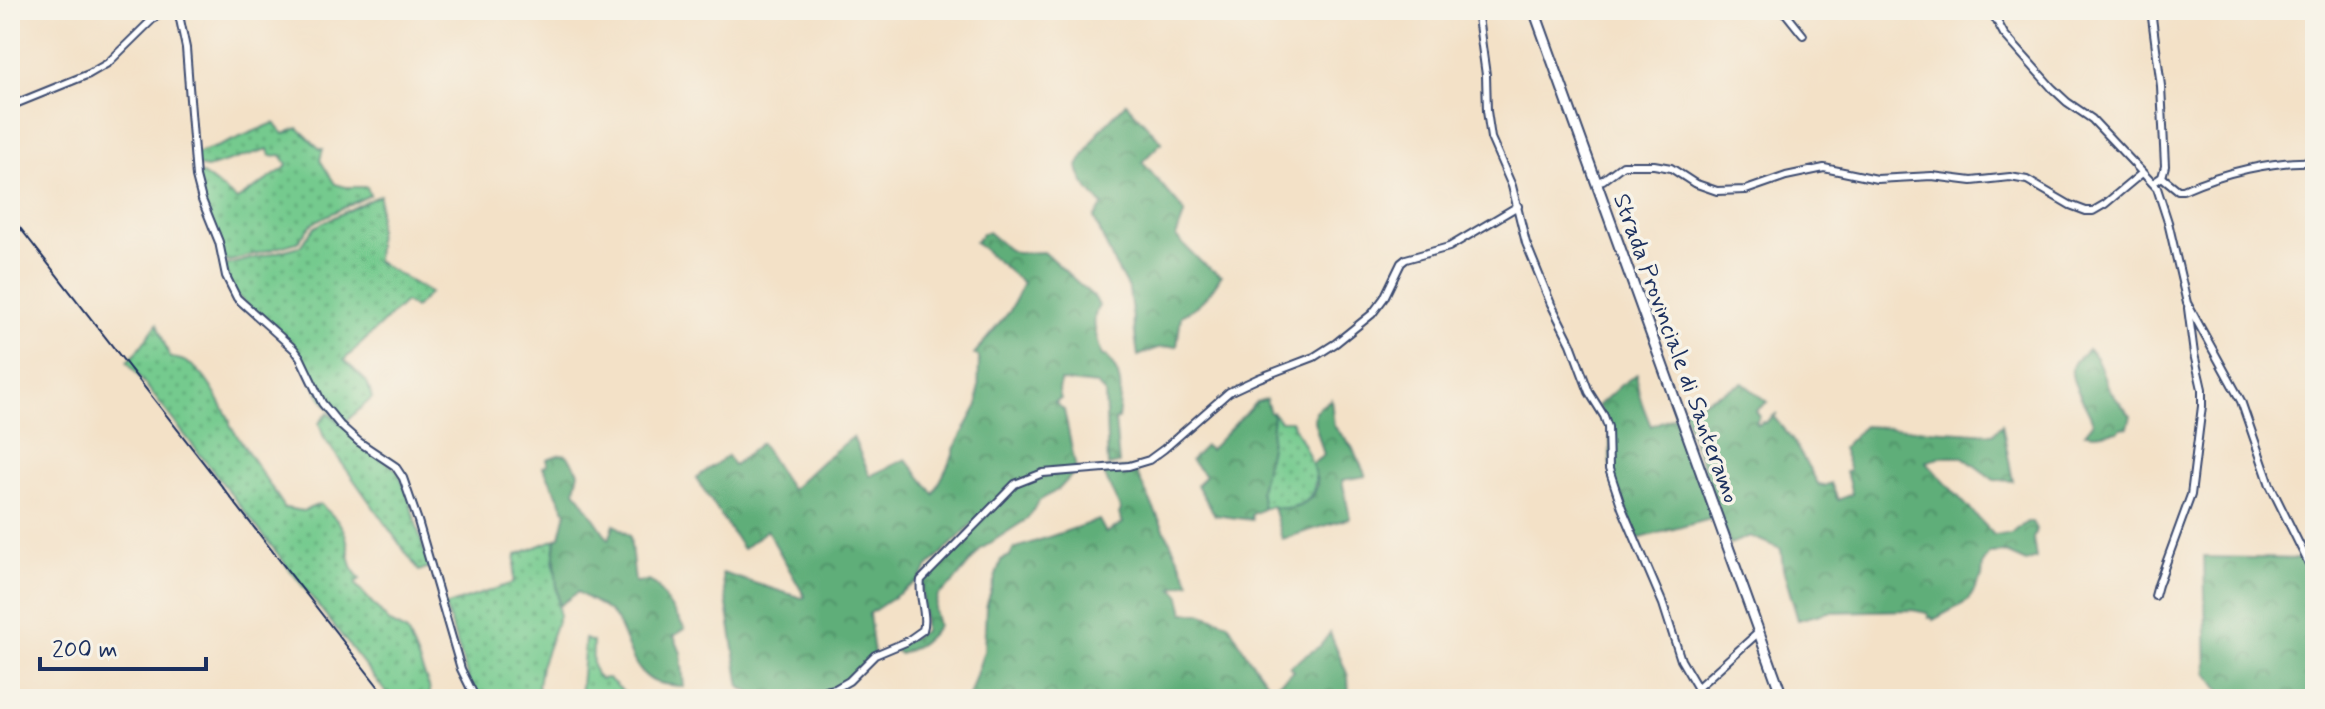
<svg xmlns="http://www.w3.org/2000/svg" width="2325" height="709" font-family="Mynerve,sans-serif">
<defs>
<pattern id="grass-dots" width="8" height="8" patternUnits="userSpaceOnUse" patternTransform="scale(2)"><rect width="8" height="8" fill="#74ca8e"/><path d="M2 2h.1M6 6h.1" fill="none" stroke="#5ea477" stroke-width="1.8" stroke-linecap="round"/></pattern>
<pattern id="forest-crowns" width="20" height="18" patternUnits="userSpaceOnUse" patternTransform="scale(2)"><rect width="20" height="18" fill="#5fae79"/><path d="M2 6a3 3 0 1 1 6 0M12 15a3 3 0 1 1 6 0" fill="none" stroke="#4e8e66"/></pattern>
</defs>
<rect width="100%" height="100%" fill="#f7f3e8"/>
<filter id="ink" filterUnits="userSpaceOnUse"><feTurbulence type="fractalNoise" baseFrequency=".0125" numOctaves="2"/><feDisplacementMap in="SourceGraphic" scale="16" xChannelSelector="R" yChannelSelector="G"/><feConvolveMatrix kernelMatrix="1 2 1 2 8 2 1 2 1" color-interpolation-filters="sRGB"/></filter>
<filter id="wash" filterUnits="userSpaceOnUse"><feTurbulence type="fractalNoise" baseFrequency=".006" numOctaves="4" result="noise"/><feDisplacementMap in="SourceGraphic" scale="32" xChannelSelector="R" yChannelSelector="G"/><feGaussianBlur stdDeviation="1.8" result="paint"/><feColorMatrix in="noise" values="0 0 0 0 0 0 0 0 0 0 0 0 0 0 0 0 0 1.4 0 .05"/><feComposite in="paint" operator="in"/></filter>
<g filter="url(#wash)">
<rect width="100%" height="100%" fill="#f3e1c7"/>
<g fill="url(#grass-dots)" stroke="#487c76" stroke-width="2">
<path d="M274 123 284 134 298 128 320 149H323L320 160 335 184 346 187H367L370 195 320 219 311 225 298 242 227 262 225 260 204 201 198 176 202 174 207 177 237 200 285 168 287 164 281 155 270 156 268 149 207 168 196 166 195 154 219 146Z"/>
<path d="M380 195 376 261 430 293 415 308 405 302 344 360 367 382 372 398 342 425 320 396 299 352 232 291 224 266 300 246 314 228 322 223Z"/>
<path d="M157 324 170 358C202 359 216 397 230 420V425L285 508 303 511 320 504C328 511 338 519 343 529 352 546 345 563 360 579L356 582V585L391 624 407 632 429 686 431 699H391L127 361 136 353Z"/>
<path d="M328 413 398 471 407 493 429 567 419 571 324 438 319 423Z"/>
<path d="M1273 413 1280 421H1291C1302 444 1333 485 1301 504 1292 509 1280 510 1271 506L1263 509 1260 490 1270 447Z"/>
<path d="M556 539 553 562 556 571 559 616 541 666 538 686 542 699H477L470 684 445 606 513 583 516 555Z"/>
<path d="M585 639 593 642C593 655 590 670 600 679L608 678 632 699H580Z"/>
</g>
<g fill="url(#forest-crowns)" stroke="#3d6e6c" stroke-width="2">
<path d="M1126 103 1162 142 1142 162 1185 212 1176 237 1201 262 1221 276C1211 294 1198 307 1181 316L1177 346 1158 348 1138 356 1129 290 1114 263 1094 218 1103 205C1092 195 1080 182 1078 166L1099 131Z"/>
<path d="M988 232 1009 250 1017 253 1044 252 1095 298 1099 306C1089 320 1098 341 1102 356H1106C1125 378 1121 391 1118 419L1115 420 1119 464 1108 466 1105 393 1097 385 1060 381 1059 392 1061 399 1055 402 1064 410 1076 469 1015 482 928 567 919 580 869 614 874 654C863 665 851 681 837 687 822 694 778 703 762 699 755 697 747 690 740 687L722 573 802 598 805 597 767 530 743 549 696 478 727 456 734 465 761 443 791 490 822 461 853 437 870 476 906 459 934 494 954 453V449L978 405 979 357 974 354 1010 311 1023 283 975 242 983 233Z"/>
<path d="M2088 349C2101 359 2102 377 2110 390 2116 399 2124 408 2131 416L2128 427 2121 428 2119 431 2095 434 2085 433 2093 423C2090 407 2064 378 2074 363 2077 358 2084 354 2088 349Z"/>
<path d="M1637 374C1636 392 1644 409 1651 426L1677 415 1714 518 1637 539 1610 466V430L1598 406 1621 385Z"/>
<path d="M1743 383 1767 402 1756 411 1760 417 1756 422 1759 425 1762 422 1765 423 1777 413 1774 417 1793 441 1819 485 1824 486 1831 483 1838 500 1852 494 1846 472 1850 471 1842 448 1864 426 1993 434 2002 424 2013 481 1994 480 1963 457H1941L1926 462 1994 535 2011 534 2027 522H2032L2036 529 2033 539 2036 558 2026 562 2004 552 1990 553 1983 564 1982 577 1968 601 1933 620 1932 617 1929 618 1927 613 1912 610 1828 612 1798 620 1783 569 1781 549 1750 536 1730 544 1683 410Z"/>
<path d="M1266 399 1270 413H1273L1270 447 1260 490 1263 509 1251 515 1252 520 1215 515 1197 485 1205 476 1191 460 1205 446 1210 450 1256 402Z"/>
<path d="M1331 399 1334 426 1352 447 1366 476 1342 480 1350 518 1282 539 1273 507C1289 511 1314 504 1317 484 1317 478 1313 469 1312 464L1324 455 1314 421 1315 411Z"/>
<path d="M561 454 567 455 579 472 575 490 609 540 614 524 630 536 635 582 649 581 656 585 685 629 674 636 681 653 684 687C675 685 661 685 653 681 629 668 628 637 614 617 605 605 589 601 578 592L559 606C557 583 553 562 556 539L560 537 566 512 543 467 548 464 547 459Z"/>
<path d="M1134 468 1190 582 1172 588 1179 593 1184 613H1200L1228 623 1249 658 1271 688 1294 671 1290 666 1320 646 1330 633 1348 676 1349 699H968L984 651 986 607 1001 560 1010 556 1013 549 1099 520 1106 533 1123 523 1119 514 1121 510 1102 470Z"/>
<path d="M1074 473 1059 489 1039 501 1027 519 981 549 953 583 938 595 934 610 938 625C928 641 917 647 900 654L893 649 924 631 922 581 1017 485 1037 476Z"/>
<path d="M2204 557 2303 559 2315 581V699H2226L2207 673Z"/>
</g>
</g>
<g filter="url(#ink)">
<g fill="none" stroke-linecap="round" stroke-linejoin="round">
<defs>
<g id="street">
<path d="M178 10 186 48 196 177 202 200 219 242 226 276 237 298 294 349 300 357 322 403 340 425 359 442 395 466 403 478 418 521 461 669 476 699"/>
<path d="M1477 10 1486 75 1487 111 1491 138 1512 186 1526 243 1551 304 1571 344 1589 392 1604 416 1608 427 1609 469 1622 508 1663 604 1681 660 1704 699"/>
<path d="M1783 10 1803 35"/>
<path d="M1991 10 2004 34 2052 88 2067 102 2092 119 2157 188 2168 222 2187 303 2241 401 2270 485 2315 576"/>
<path d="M2151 10 2161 86 2165 166 2162 177 2153 183"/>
<path d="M10 106 89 74 108 63 162 10"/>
<path d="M2162 177 2178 190H2183C2221 173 2273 160 2315 162"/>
<path d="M1596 182 1603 180 1623 165H1654L1671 168 1694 183 1717 191 1746 190 1786 176 1824 168 1877 179 1932 176 1972 181 2010 177 2027 180 2070 205 2086 211H2093L2105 204 2141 174"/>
<path d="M2155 596 2158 585 2191 495 2202 406V389L2194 354 2188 308"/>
<path d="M1697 688 1759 632"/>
<path d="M786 699 835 689 849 681 875 655 906 642 923 630C928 614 918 597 921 580L1015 484 1043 473 1129 466 1149 460 1164 449 1229 392 1259 378 1314 357 1336 343 1372 314 1384 298 1401 263 1406 259 1449 247 1518 206"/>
</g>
<path id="secondary" d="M1534 10 1783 699"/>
</defs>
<use href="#street" stroke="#3b4a6e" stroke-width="10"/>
<use href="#secondary" stroke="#3b4a6e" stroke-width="13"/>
<use href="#street" stroke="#fff" stroke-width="6"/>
<use href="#secondary" stroke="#fff" stroke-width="9"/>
<path stroke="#1b2f5e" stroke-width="2" d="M10 215 388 699"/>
</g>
</g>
<g text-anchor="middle" stroke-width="7" stroke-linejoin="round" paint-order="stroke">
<g font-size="24" fill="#1b2f5e" stroke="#f7f3e8">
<text transform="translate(1677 348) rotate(70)" y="8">Strada Provinciale di Santeramo</text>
</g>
</g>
<rect width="2325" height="709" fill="none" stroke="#f7f3e8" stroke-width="40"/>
<path d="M40 657v12h166v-12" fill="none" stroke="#1b2f5e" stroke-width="4"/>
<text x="52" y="657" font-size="24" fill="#1b2f5e" stroke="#f7f3e8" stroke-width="6" paint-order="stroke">200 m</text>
</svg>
